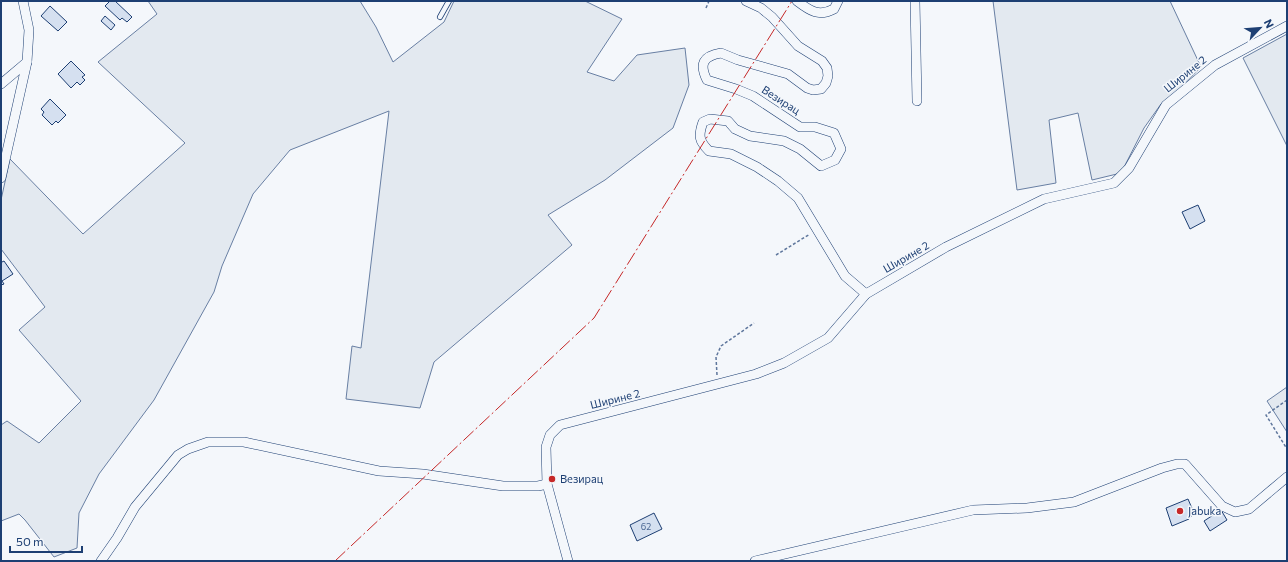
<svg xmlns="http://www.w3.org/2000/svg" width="1288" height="562" font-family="Commissioner,sans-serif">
<rect width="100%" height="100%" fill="#f4f7fb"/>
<g fill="#e3e9f0" stroke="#687fa3">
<path d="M148 1H360L376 27 393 62 444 22 454 1H585L622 19 587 72 614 81 637 55 685 48 689 85 673 128 605 180 548 215 572 245 434 362 420 408 346 399 352 346 361 348 389 111 290 150 253 194 222 266 214 292 154 400 99 474 79 513 77 548 54 557 25 520 19 514 1 521V425L7 421 39 443 81 401 19 330 45 307 1 249V200L10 159 83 234 185 143 98 62 157 14Z"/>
<path d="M993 1H1170L1201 67 1177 92 1161 104 1144 128 1121 173 1092 180 1078 113 1049 120 1056 183 1017 190Z"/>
<path d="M1287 34V146L1243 58Z"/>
<path d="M1287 387V432L1267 401Z"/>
</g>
<g fill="#d5e0f0" stroke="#1d3f73">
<path d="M110 1H115L132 17 127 22 122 18 120 20 105 6Z"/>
<path d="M50 6 67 22 58 31 41 16Z"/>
<path d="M105 16 115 25 111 30 101 21Z"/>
<path d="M71 61 85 75 82 77 85 80 80 85 77 82 71 88 58 74Z"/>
<path d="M50 99 66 115 58 123 56 121 52 125 42 115 44 112 41 109Z"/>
<path d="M1198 205 1205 221 1190 229 1182 212Z"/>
<path d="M1 261 2 262 4 261 13 274 2 281 4 284 1 285Z"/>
<path d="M1188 499 1194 513 1189 519 1172 526 1166 508Z"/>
<path d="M1221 510 1227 520 1210 531 1204 521Z"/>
<path d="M654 513 662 529 637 541 630 525Z"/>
</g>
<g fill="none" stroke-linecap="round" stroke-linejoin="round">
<defs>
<path id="service" d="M440 17 449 1"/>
<g id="minor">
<path d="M746 1 761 8 772 17 798 46 822 61 827 68 828 76 826 83 821 89 813 90 807 88 788 74 738 60 721 53C703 56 699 64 707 80L736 89 753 96 800 127H815L834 133 841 149 835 160 821 166 800 149 784 141 750 136 735 129 728 121 710 119 703 122C698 136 699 141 709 151L731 154 757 167 778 181 798 198 845 276 866 294"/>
<path d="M797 1C810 11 819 17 834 9L838 1"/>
<path d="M915 1 917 101"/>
<path d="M1 84 27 62"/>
<path d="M1 178 27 62 29 30 23 1"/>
<path d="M101 561 117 538 135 507 178 455 188 449 208 442H244L379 471 423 474 503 486H538L547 484"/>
<path d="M568 561 547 484 546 447 550 435 560 425 756 374 784 363 828 338 866 294 946 247 1044 199 1114 183 1129 168 1166 105 1215 65 1287 26"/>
<path d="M755 561 973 510 1027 508 1074 502 1162 468 1177 464H1185L1222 506 1235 512 1249 509 1287 477"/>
</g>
</defs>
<use href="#service" stroke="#1d3f73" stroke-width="6"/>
<use href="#minor" stroke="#1d3f73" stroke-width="10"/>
<g stroke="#5e769c" stroke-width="1.5" stroke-dasharray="3 2" stroke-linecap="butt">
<path d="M706 8 709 1"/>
<path d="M776 255 810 234"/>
<path d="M717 375 716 357 721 346 754 323"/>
<path d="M1287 400 1266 415 1287 449"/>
</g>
<use href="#service" stroke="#f4f7fb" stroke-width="4.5"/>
<use href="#minor" stroke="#f4f7fb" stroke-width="9"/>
<path stroke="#c62828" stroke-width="1" stroke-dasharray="14 3 2 3" stroke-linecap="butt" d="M335 561 594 318 792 1"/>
</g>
<g fill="#c62828" stroke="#f4f7fb" stroke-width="1.5">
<circle cx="552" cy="479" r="4"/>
<circle cx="1180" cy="511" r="4"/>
</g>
<g text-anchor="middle" stroke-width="3" stroke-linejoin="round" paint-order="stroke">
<g font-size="9" fill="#4b6792">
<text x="646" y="530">62</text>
</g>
<g font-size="11" fill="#1d3f73" stroke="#f4f7fb">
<text transform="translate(1185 74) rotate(-39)" y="4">Ширине 2</text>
<text transform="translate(781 100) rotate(33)" y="4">Везирац</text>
<text transform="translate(906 257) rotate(-30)" y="4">Ширине 2</text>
<text transform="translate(615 399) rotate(-14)" y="4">Ширине 2</text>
</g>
<g font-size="11" fill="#1d3f73" stroke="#f4f7fb" text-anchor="start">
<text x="560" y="483">Везирац</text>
<text x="1188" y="515">Jabuka</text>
</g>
</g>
<rect width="1288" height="562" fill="none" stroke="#1d3f73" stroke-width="4"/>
<g transform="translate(1260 28) rotate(64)" stroke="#f4f7fb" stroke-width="3" paint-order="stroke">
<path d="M0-3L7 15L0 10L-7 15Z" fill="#1d3f73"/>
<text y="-6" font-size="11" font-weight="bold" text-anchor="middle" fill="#1d3f73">N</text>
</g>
<path d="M10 546v6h72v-6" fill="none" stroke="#1d3f73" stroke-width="2"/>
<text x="16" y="546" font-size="12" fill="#1d3f73" stroke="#f4f7fb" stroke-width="3" paint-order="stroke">50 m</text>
</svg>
